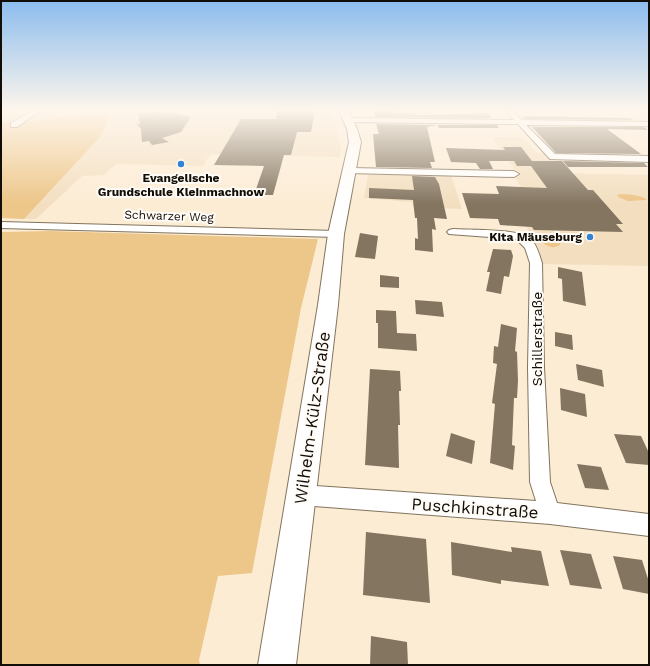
<svg xmlns="http://www.w3.org/2000/svg" width="650" height="666" font-family="'Work Sans',sans-serif">
<rect width="100%" height="100%" fill="#fcecd4"/>
<g fill="#f3dfc0">
<path d="M1 111H331L334 118 341 150 340 157 210 154 203 166 116 164 104 175 82 176 36 219H24L100 137 19 122H1Z"/>
<path d="M492 137H524L537 153H544L561 173 649 175V266L541 264 521 211H535L512 172 516 171Z"/>
<path d="M368 175H451L462 209 413 207 412 202 364 198Z"/>
</g>
<g fill="#edc689">
<path d="M112 112 100 137 24 219 1 218V122H19Z"/>
<path d="M620 194C627 194 643 195 647 200L628 201 618 197 617 195Z"/>
<path d="M50 231 318 239 301 308 252 573 218 576 199 660 200 665H1V232Z"/>
<path d="M560 235 565 239 561 241 560 245C554 249 547 247 542 242L544 239 549 236Z"/>
</g>
<g fill="#837560">
<path d="M276 111H315L311 132H297L291 155H284L273 195H254L264 166 214 165 241 119H277Z"/>
<path d="M374 111H396V113H416V115L488 113 492 118 375 117Z"/>
<path d="M155 112 175 113 191 117 181 132 162 138 169 142 152 145 149 141 142 142 141 129 136 123 140 125 138 113Z"/>
<path d="M523 116 630 118 633 120 525 119Z"/>
<path d="M376 124 437 125 427 127 435 162H430L432 168 376 167 373 134H379Z"/>
<path d="M438 125H497L499 128H439Z"/>
<path d="M532 127H644L648 130 607 129 641 154 556 153Z"/>
<path d="M503 147H521L532 161H562L588 190H593L623 224H616L623 232 534 230 532 227 500 225 498 219 470 218 462 193 499 194 496 186 547 188 531 166H517L514 161H489L493 169H480L476 163 451 162 446 148 505 150Z"/>
<path d="M563 161 644 163 648 167H568Z"/>
<path d="M412 176 435 177 439 184 447 219 434 218 436 230 432 229 433 252 415 250V238L418 239 417 218H415L413 200 369 198V188L414 190Z"/>
<path d="M360 233 378 236 375 259 355 257Z"/>
<path d="M493 249 511 250 513 256 509 277 504 276 501 294 486 291 490 272H487Z"/>
<path d="M558 267 582 272 586 306 563 301 562 279 558 278Z"/>
<path d="M380 275 399 277V288L380 287Z"/>
<path d="M415 300 442 302 444 317 416 314Z"/>
<path d="M376 310 396 311 397 333 416 334 417 351 378 348V323H376Z"/>
<path d="M501 324 517 328 515 351 517 352 518 381 517 398H514L512 445 515 446 513 470 490 463 495 404 492 403 497 364 493 363 494 346 498 347Z"/>
<path d="M555 332 572 335 573 350 555 346Z"/>
<path d="M576 364 602 370 604 387 578 380Z"/>
<path d="M370 369 400 371 401 391H399L400 425H398L399 468 365 465Z"/>
<path d="M560 388 585 394 587 417 561 410Z"/>
<path d="M451 433 475 441 472 464 446 456Z"/>
<path d="M614 434 641 436 649 453V465L626 463Z"/>
<path d="M577 464 601 467 609 490 585 488Z"/>
<path d="M366 532 426 539 430 603 363 595Z"/>
<path d="M451 542 512 552 511 547 541 551 549 586 501 580V584L452 575Z"/>
<path d="M560 550 591 554 602 589 570 585Z"/>
<path d="M613 556 642 560 649 582V594L623 589Z"/>
<path d="M371 636 407 642 408 665H370Z"/>
</g>
<g fill="none" stroke-linecap="round" stroke-linejoin="round">
<defs>
<g id="street">
<path d="M32 111H40L17 127H11V123Z"/>
<path d="M506 111H512L522 120 649 122V126L526 125 555 154 649 156V162L550 159 518 124 349 122 345 120 349 118 514 120Z"/>
<path d="M350 168 514 171 519 174 514 177 347 173 345 171Z"/>
<path d="M1 222 336 231 340 232 342 234 340 236 336 237 1 228Z"/>
<path d="M453 229C469 230 519 229 530 238 537 245 539 254 542 263L544 367 550 482 557 503 649 514V536L550 524 301 505 294 502 291 495 294 488 301 485 536 501 530 482 528 367 530 263 525 248 516 239 449 234 447 232 449 230Z"/>
</g>
<path id="secondary" d="M339 111H349L357 129 361 142 344 234 338 305 296 665H258L318 305 328 234 349 142 347 129Z"/>
</defs>
<use href="#street" stroke="#82745e" stroke-width="2"/>
<use href="#secondary" stroke="#82745e" stroke-width="2"/>
<use href="#street" fill="#fff" fill-rule="evenodd"/>
<use href="#secondary" fill="#fff" fill-rule="evenodd"/>
</g>
<linearGradient id="sky" x2="0" y2="1"><stop stop-color="#8bbcee"/><stop offset="0.54" stop-color="#fef6ec"/><stop offset="1" stop-color="#fef6ec" stop-opacity="0"/></linearGradient>
<rect width="650" height="204" fill="url(#sky)"/>
<g fill="#3383d2" stroke="#fffcf7" stroke-width="1.5">
<circle cx="181" cy="164" r="4"/>
<circle cx="590" cy="237" r="4"/>
</g>
<g text-anchor="middle" stroke-width="4" stroke-linejoin="round" paint-order="stroke">
<g font-size="12" font-weight="bold" fill="#120d06" stroke="#fffcf7">
<text x="181" y="182">Evangelische<tspan x="181" dy="14">Grundschule Kleinmachnow</tspan></text>
<text x="582" y="241" text-anchor="end">Kita Mäuseburg</text>
</g>
<g font-size="12" fill="#120d06" stroke="#fffcf7">
<text transform="translate(169 216) rotate(2)" y="4">Schwarzer Weg</text>
</g>
<g font-size="14" fill="#120d06" stroke="#fffcf7">
<text transform="translate(537 339) rotate(-90)" y="5">Schillerstraße</text>
</g>
<g font-size="17" fill="#120d06" stroke="#fffcf7">
<text transform="translate(312 418) rotate(-82)" y="6">Wilhelm-Külz-Straße</text>
<text transform="translate(475 508) rotate(4)" y="6">Puschkinstraße</text>
</g>
</g>
<rect width="650" height="666" fill="none" stroke="#120d06" stroke-width="4"/>
</svg>
